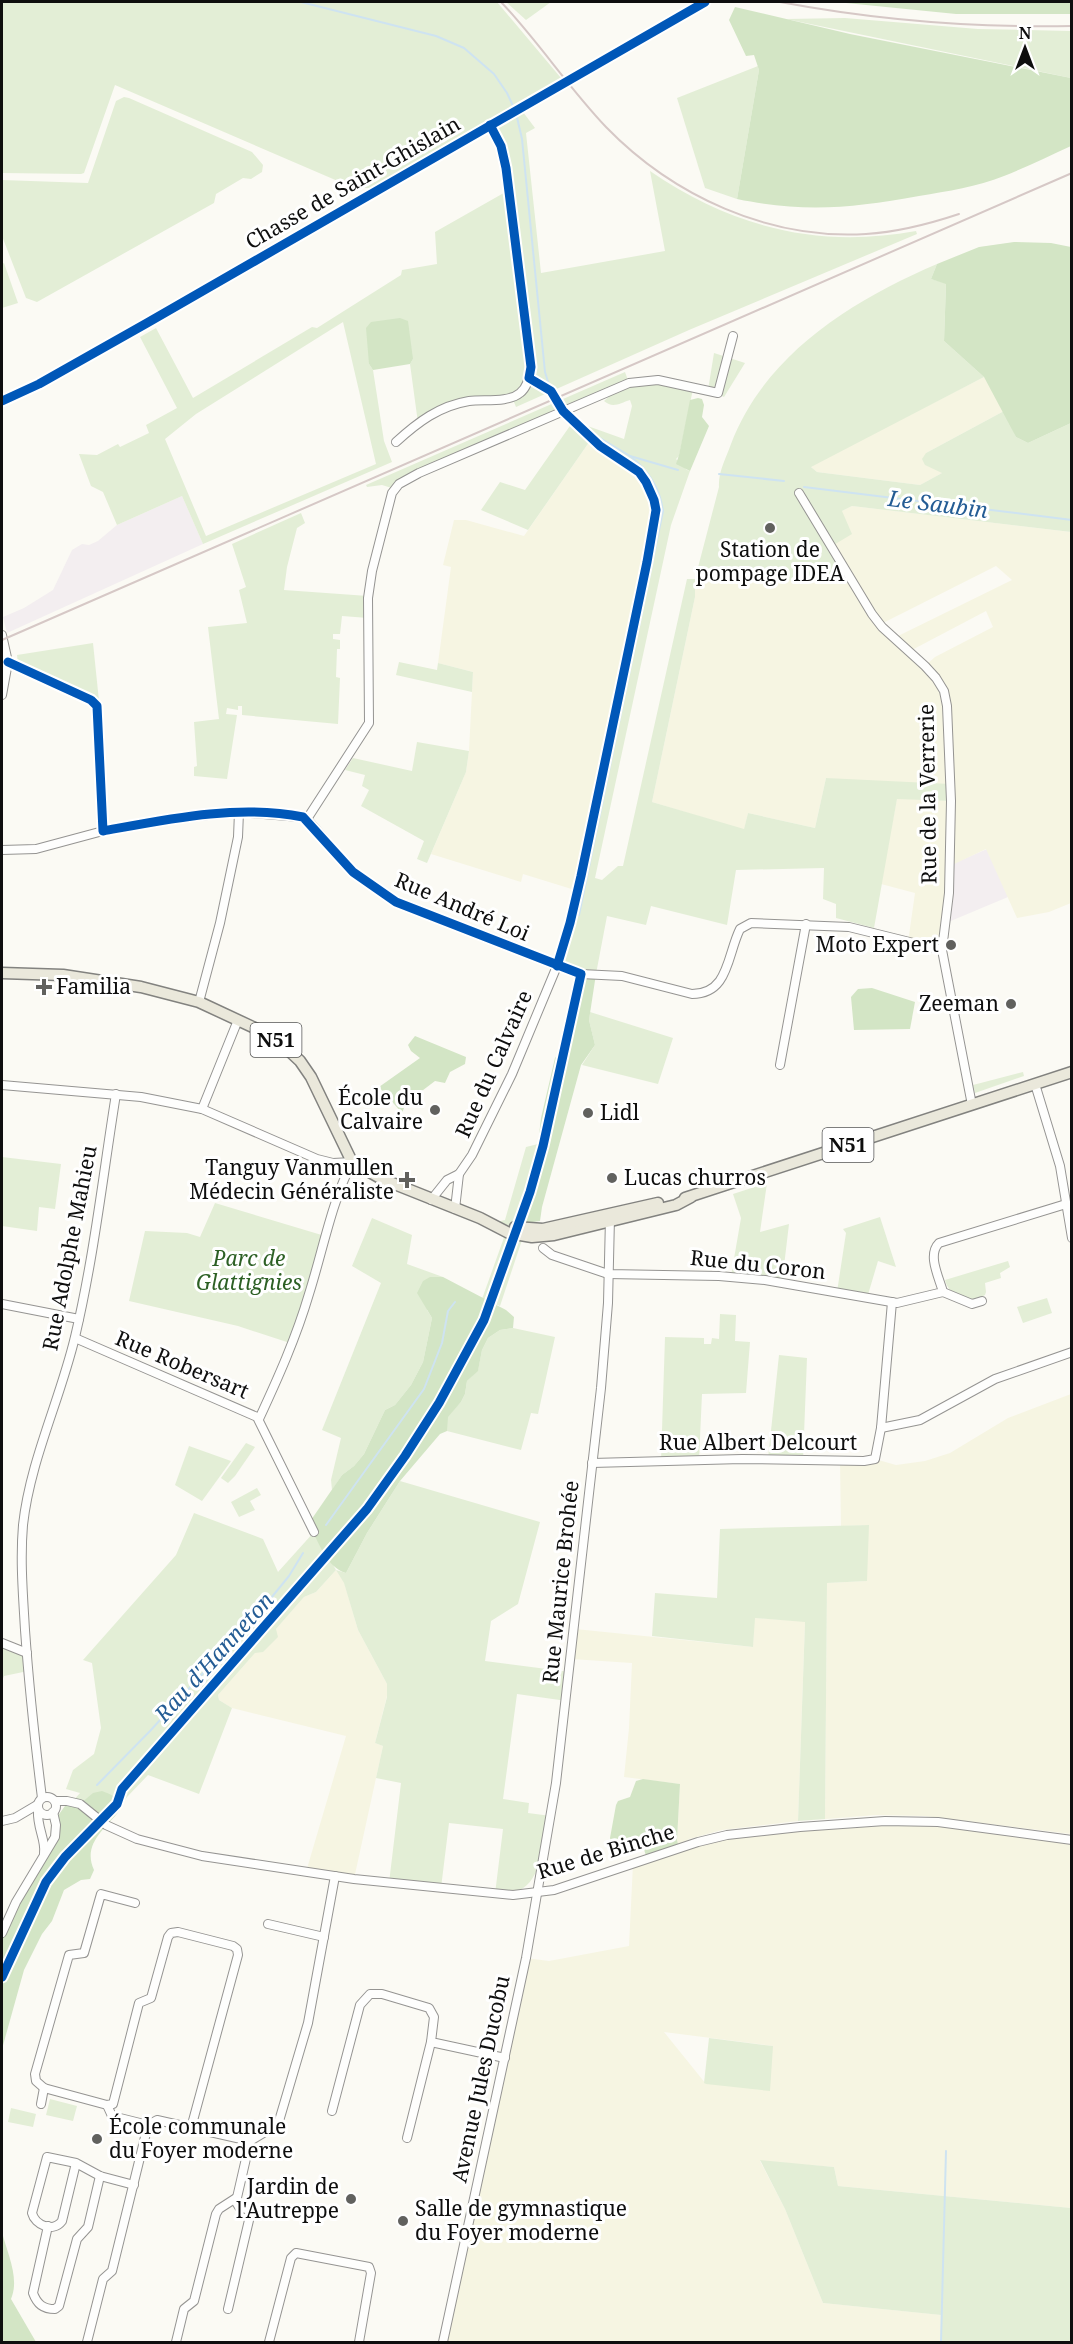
<svg xmlns="http://www.w3.org/2000/svg" width="1073" height="2344" font-family="'Noto Serif',serif">
<rect width="100%" height="100%" fill="#fbfaf4"/>
<g fill="#f3eef0">
<path d="M182 496 203 544 7 633 3 617 24 608 53 590 72 550 82 544 89 545 98 541 117 525Z"/>
<path d="M987 849 1008 897 946 923 950 865Z"/>
</g>
<g fill="#f6f5e2" fill-rule="evenodd">
<path d="M984 377 1004 411 926 453 942 473 920 485 817 472 810 466Z"/>
<path d="M592 438 600 446 639 472 651 491 656 510 647 562 578 891 523 874 521 882 431 854 466 772 469 751 473 672 438 663 451 567 443 565 454 520H466L524 536Z"/>
<path d="M852 506 1071 532V903L1049 912 1017 918 986 849 950 866 942 950 908 942 915 893 881 884 897 798 951 801 826 778 815 828 748 813 744 830 652 802 695 597 694 579 852 581 832 545 842 511ZM996 566 1012 580 894 638 881 624ZM986 611 993 627 935 657 926 665 910 651Z"/>
<path d="M1071 1394V1834L925 1816 876 1815 825 1819 827 1583 866 1581 868 1525 841 1526 840 1461 875 1459 896 1465 925 1461 950 1453 1008 1418Z"/>
<path d="M336 1570 344 1582 358 1630 387 1684V1696L375 1743 383 1746 354 1879 306 1872 346 1736 232 1708 219 1700 218 1695 304 1597 316 1592Z"/>
<path d="M754 1618 805 1621 798 1821 722 1830 689 1839 681 1847 698 1842 800 1827 938 1822 1071 1840V2208L838 2186 834 2167 760 2161 785 2209 823 2303 942 2315 941 2342H443L526 1958 549 1961 629 1946 633 1864 679 1848 677 1840 680 1784 624 1777 629 1728 632 1663 572 1659 575 1629 753 1647ZM664 2032 773 2046 706 2084Z"/>
</g>
<g fill="#e3eed6" fill-rule="evenodd">
<path d="M2 2H497L561 78 370 188H354L115 85 84 173 81 174 2 173Z"/>
<path d="M506 2H551L526 20Z"/>
<path d="M845 18 978 29 1071 31V78L786 19Z"/>
<path d="M758 66 759 70 737 199 705 188 677 98Z"/>
<path d="M124 97 129 98 252 152 263 165 262 172 251 179 243 178 216 194 214 203 37 302 26 298 2 236V180L88 183 116 101Z"/>
<path d="M520 108 535 128 526 133 541 273 665 251 650 171C732 227 817 249 916 231L917 234 689 330 516 407 512 397 470 401 418 423 410 364 413 359 369 364 373 370 384 441 392 462 203 544 182 496 117 525 103 492 91 486 79 454 97 455 118 444 120 447 149 433 146 425 177 408 140 337 156 328 193 398 312 327 317 328 401 275 402 270 437 264 435 232 509 190 506 168 490 125ZM343 322 376 464 206 536 165 439 196 414Z"/>
<path d="M4 263 18 303 2 308V264Z"/>
<path d="M937 264 931 279 946 283 944 341 984 377 811 467 817 472 920 485 942 473 925 465 922 459 926 453 1004 411 1016 437 1028 443 1071 423V532L852 506 842 511 852 534 832 546 852 581 695 579V597L652 802 744 829 748 813 815 828 826 778 950 784 951 801 897 799 874 928 836 918V904L823 899 824 868 736 870 727 925 651 906 646 925 607 916 596 974 557 966 570 923C593 820 614 717 636 614 641 589 659 523 654 501 647 468 613 460 592 438L528 530 481 510 500 482 525 490 572 423 578 427 582 424 624 439 632 406 630 400C620 403 613 409 604 401 628 377 663 385 693 389L679 456 676 459 687 470 690 471 671 525 595 878 602 880 618 866H623L687 579H695L719 487C718 472 726 458 731 444 765 354 853 300 937 264Z"/>
<path d="M714 353 745 363 724 397 708 390Z"/>
<path d="M625 372 629 383 569 406 557 403 554 410 395 489 382 485 367 487 366 485Z"/>
<path d="M301 513 305 523 297 528 287 567 284 590 368 596V618L342 616 340 634H333V639L340 640V649H337L336 677 340 678 338 724 242 715V706H238V710L227 708 226 714 237 715 227 779 194 776V767L197 766 194 722 219 719 208 627 247 623 239 590 246 587 232 544Z"/>
<path d="M93 643 99 701 18 664 17 655Z"/>
<path d="M399 662 437 670 438 663 473 672 472 692 396 675Z"/>
<path d="M417 742 469 751 466 772 427 863 417 859 424 841 361 806 369 790 362 786 365 775 345 770 353 758 412 771Z"/>
<path d="M590 1012 673 1038 658 1084 582 1065 595 1045 589 1020Z"/>
<path d="M1023 1072 1024 1076 975 1093 973 1085Z"/>
<path d="M538 1144 543 1146 518 1228 496 1222 505 1220 526 1147Z"/>
<path d="M2 1157 61 1164 55 1209 39 1207 37 1231 2 1226Z"/>
<path d="M767 1183 760 1232 789 1224 782 1283 731 1276 741 1218 733 1194Z"/>
<path d="M215 1203 325 1236 293 1344 238 1326 129 1301 145 1231 187 1233 200 1237Z"/>
<path d="M880 1217 896 1267 878 1261 867 1298 837 1292 846 1233 843 1229Z"/>
<path d="M372 1218 412 1235 407 1264 443 1277H430L427 1310 432 1318 423 1362 411 1385 395 1405 385 1410 364 1454 354 1466 342 1475 332 1490 331 1480 341 1438 322 1430 381 1283 352 1266Z"/>
<path d="M506 1232 523 1237 500 1306 482 1299Z"/>
<path d="M1008 1261 1010 1267 1000 1273 1001 1278 985 1283 986 1292 985 1295 974 1301C960 1296 949 1295 945 1280Z"/>
<path d="M1047 1298 1052 1313 1023 1323 1017 1307Z"/>
<path d="M720 1314 736 1315 735 1341 750 1342 746 1393 702 1394 699 1460 661 1461 665 1337 704 1338V1344H711L712 1338 719 1339Z"/>
<path d="M513 1328 555 1337 538 1414 531 1413 521 1450 447 1431V1417L461 1402 465 1394 467 1381 478 1370 482 1350 488 1338 500 1330Z"/>
<path d="M779 1355 807 1358 803 1460 768 1459Z"/>
<path d="M246 1443 255 1447 235 1476 228 1483 221 1478Z"/>
<path d="M189 1446 231 1461 202 1501 175 1485Z"/>
<path d="M400 1481 540 1522 518 1604 491 1621 485 1661 570 1672 567 1701 517 1694 503 1799 529 1803 528 1813 551 1816C546 1835 541 1883 519 1890 512 1892 503 1893 495 1894L503 1829 449 1823 441 1888 389 1883 401 1783 376 1778 383 1746 375 1743 387 1697V1684L358 1630 344 1583 336 1570 316 1592 304 1597 276 1629 278 1637 263 1652 255 1653 218 1695 219 1700 232 1708 199 1794 148 1775 127 1797 114 1817 72 1802 80 1793 66 1789 73 1770 94 1754 101 1728 92 1663 83 1660 176 1555 194 1513 263 1539 278 1572 314 1532 336 1570 346 1573 367 1533Z"/>
<path d="M257 1488 261 1495 250 1501 255 1510 239 1517 231 1502Z"/>
<path d="M869 1525 867 1581 827 1583 825 1819 798 1821 805 1622 755 1618 753 1647 652 1636 655 1593 717 1598 720 1529Z"/>
<path d="M2 1643 27 1653 28 1671 4 1676 2 1681Z"/>
<path d="M709 2038 773 2046 770 2091 706 2084 704 2083Z"/>
<path d="M50 2099 77 2106 73 2121 46 2115Z"/>
<path d="M11 2108 36 2114 33 2127 8 2122Z"/>
<path d="M760 2160 834 2167 838 2186 1071 2208V2342H941V2315L823 2303 785 2209Z"/>
</g>
<g fill="#d3e5c5">
<path d="M836 2H1071V14H956Z"/>
<path d="M735 7 850 34 1071 78V146C1049 156 1027 167 1004 176 977 187 948 191 919 196 852 208 805 213 737 199L759 70 754 55 746 56 729 20Z"/>
<path d="M1014 242 1051 243 1071 247V423L1028 443 1016 437 984 377 944 341 946 284 931 279 937 264 979 247Z"/>
<path d="M400 318 408 321 413 359 410 364 373 370 369 364 366 328 371 322Z"/>
<path d="M698 398 702 399 704 405 702 417 709 426 690 471 676 464 679 455 690 400Z"/>
<path d="M581 974H596L589 1020 595 1045 581 1065 542 1207 540 1221 525 1223 522 1219 543 1146 538 1144 541 1118 555 1058 564 1047Z"/>
<path d="M872 988 915 1002 910 1029 854 1030 851 997 858 989Z"/>
<path d="M415 1036 466 1057 465 1064 450 1072 445 1083 435 1081 406 1103 402 1113 379 1087 420 1058 411 1051 408 1045Z"/>
<path d="M430 1277H443L506 1310 514 1317 513 1328 500 1330 488 1338 482 1350 478 1371 467 1381 465 1394 461 1402 448 1417 447 1431 440 1434 400 1481 367 1533 346 1573C326 1567 318 1541 309 1523L342 1475 354 1466 364 1454 385 1410 395 1405 411 1385 423 1362 432 1318 417 1293 423 1281Z"/>
<path d="M643 1779 680 1784 677 1840 679 1848 647 1859 642 1843 622 1849 613 1848 610 1838 616 1805 618 1801 630 1797 636 1781Z"/>
<path d="M102 1791C112 1795 119 1797 120 1810 105 1829 82 1844 94 1870L90 1879 81 1880 64 1890 52 1921 42 1934 24 1970 2 2049V1933L55 1837 57 1817 65 1806 80 1804 93 1793Z"/>
<path d="M2 2232C7 2253 20 2278 11 2299L36 2342H2Z"/>
</g>
<g fill="none" stroke-linecap="round" stroke-linejoin="round">
<g stroke="#cee3f1" stroke-width="2">
<path d="M301 2 436 36 464 48 494 74 507 93 514 108"/>
<path d="M516 113 522 139 545 372 549 385"/>
<path d="M600 438 630 456 678 470"/>
<path d="M719 474 784 481"/>
<path d="M804 487 1072 520"/>
<path d="M579 915 663 511C660 487 648 470 630 456"/>
<path d="M326 1525 424 1389 442 1343 448 1311 455 1302"/>
<path d="M97 1785 150 1731 262 1609 289 1576 303 1553"/>
<path d="M941 2342 946 2151"/>
</g>
<defs>
<g id="minor">
<path d="M2 401 39 384 147 323 705 2"/>
<path d="M396 442C418 422 439 406 469 401 484 399 508 403 520 393 528 387 529 376 531 367L506 168 501 146 490 125"/>
<path d="M799 493 872 614 882 627 925 666 936 678 944 691 947 706 951 801 949 893 942 950 972 1105"/>
<path d="M2 635 8 662 2 695"/>
<path d="M8 662 91 700 97 706 103 831"/>
<path d="M307 819 369 723 368 598 372 571 392 493 399 484 419 473 629 383 658 380 718 393 733 336"/>
<path d="M2 850 36 849 103 831 177 818 239 812 300 817 307 819 353 872 396 902 569 970 581 974 622 976 692 994C729 994 727 955 740 929L751 923 849 927 942 950"/>
<path d="M199 1002 220 923 238 837 239 812"/>
<path d="M780 1065 806 924"/>
<path d="M1035 1084 1060 1166 1072 1238"/>
<path d="M2 1085 141 1097 202 1109 317 1159 333 1163 352 1162C331 1204 323 1250 309 1294 296 1338 278 1378 259 1419"/>
<path d="M202 1109 238 1020"/>
<path d="M431 1200 447 1180 459 1174 472 1155 512 1074 557 966"/>
<path d="M455 1209 459 1174"/>
<path d="M543 1248 552 1255 608 1274 719 1276 765 1280 897 1303 943 1292C939 1277 927 1255 939 1243L1066 1204"/>
<path d="M943 1292 972 1304 982 1301"/>
<path d="M2 1304 79 1319"/>
<path d="M75 1338 257 1417 314 1532"/>
<path d="M881 1428 920 1420 995 1379 1072 1352"/>
<path d="M592 1463 742 1459 864 1461 875 1459 881 1428 892 1302"/>
<path d="M2 1643 27 1653"/>
<circle cx="47" cy="1806" r="9"/>
<path d="M42 1798C35 1742 29 1686 25 1630 23 1595 20 1560 23 1525 30 1461 60 1400 75 1337 94 1257 103 1175 116 1094"/>
<path d="M55 1801H67L80 1804 106 1825 137 1839 202 1856 354 1879 513 1895 554 1890 698 1842 727 1835 800 1827 885 1821 938 1822 1072 1840"/>
<path d="M38 1811C37 1828 46 1840 44 1853"/>
<path d="M2 1821 15 1818 37 1805"/>
<path d="M135 1903 101 1894 84 1953 69 1955 35 2074 36 2081 44 2088 107 2105 112 2116 148 2125 157 2120 250 2141 270 2129 279 2121 308 2023 335 1876"/>
<path d="M268 1924 324 1937"/>
<path d="M2 1933 16 1902 55 1837 56 1825 53 1812"/>
<path d="M41 2104 44 2088"/>
<path d="M107 2105 113 2104 139 2003 151 1998 168 1937 171 1933 178 1932 233 1946 237 1949 238 1955 191 2128"/>
<path d="M332 2111 360 2005 370 1994H382L429 2008 434 2017 431 2042 505 2058"/>
<path d="M407 2138 431 2042"/>
<path d="M76 2163 62 2221C53 2233 35 2225 32 2213L47 2157 76 2163 100 2176 134 2185"/>
<path d="M48 2226 33 2293C37 2304 43 2309 55 2309L59 2306 77 2239 88 2227 100 2176"/>
<path d="M228 2309 250 2216 249 2210 239 2207 236 2202 250 2141"/>
<path d="M87 2342 103 2279 112 2271 148 2125"/>
<path d="M176 2342 184 2309 194 2301 216 2214 219 2209 236 2198"/>
<path d="M269 2342 291 2258 296 2253 369 2267 371 2273 359 2342"/>
<path d="M443 2342 526 1958 556 1783 601 1388 608 1303 610 1218"/>
</g>
<g id="major">
<path d="M2 973 63 975 141 987 199 1002 259 1030 284 1046 300 1061 311 1077 352 1162 382 1179 480 1218 509 1233 532 1237 554 1235 676 1205 691 1197"/>
<path d="M685 1198 1072 1072"/>
<path d="M515 1227 543 1229 658 1203"/>
</g>
</defs>
<use href="#minor" stroke="#959492" stroke-width="10"/>
<use href="#major" stroke="#82827f" stroke-width="13"/>
<use href="#minor" stroke="#fefefd" stroke-width="8"/>
<use href="#major" stroke="#eae8db" stroke-width="10"/>
<g stroke="#d6c8c6" stroke-width="2">
<path d="M501 2C538 41 568 87 606 127 673 196 769 240 866 234 899 232 929 224 959 214"/>
<path d="M780 2C876 20 974 28 1072 26"/>
<path d="M2 640 1072 173"/>
</g>
<defs>
<g id="cycleway">
<path d="M490 125 501 146 506 168 531 367 529 378 551 391 563 411 600 446 639 472 646 482 654 500 656 510 647 562 581 876 570 923 557 966"/>
<path d="M2 401 39 384 147 323 705 2"/>
<path d="M2 1977 46 1882 65 1857 117 1804 122 1789 367 1509 405 1456 439 1403 484 1320 530 1192 543 1146 581 974 396 902 353 872 303 817C238 804 168 819 103 831L97 706 91 700 8 662"/>
</g>
</defs>
<use href="#cycleway" stroke="#fff" stroke-width="13"/>
<use href="#cycleway" stroke="#0057b8" stroke-width="9"/>
</g>
<g fill="#61615e" stroke="#fff" stroke-width="2">
<circle cx="770" cy="528" r="6"/>
<circle cx="951" cy="945" r="6"/>
<path d="M41 978h6v6h6v6h-6v6h-6v-6h-6v-6h6z"/>
<circle cx="1011" cy="1004" r="6"/>
<circle cx="435" cy="1110" r="6"/>
<circle cx="588" cy="1113" r="6"/>
<circle cx="612" cy="1178" r="6"/>
<path d="M404 1171h6v6h6v6h-6v6h-6v-6h-6v-6h6z"/>
<circle cx="97" cy="2139" r="6"/>
<circle cx="351" cy="2199" r="6"/>
<circle cx="403" cy="2221" r="6"/>
</g>
<g text-anchor="middle" stroke-width="6" stroke-linejoin="round" paint-order="stroke">
<g fill="#fff" stroke="#565656" stroke-width="1.5">
<rect x="250.5" y="1023" width="51" height="34" rx="4.5"/>
<rect x="822.5" y="1128" width="51" height="34" rx="4.5"/>
</g>
<g font-size="20" font-weight="bold" fill="#0e0e0e">
<text x="276" y="1047">N51</text>
<text x="848" y="1152">N51</text>
</g>
<g font-size="21" fill="#0e0e0e" stroke="#fff">
<text transform="translate(353 183) rotate(-30)" y="7">Chasse de Saint-Ghislain</text>
<text transform="translate(928 794) rotate(-91)" y="7">Rue de la Verrerie</text>
<text transform="translate(462 907) rotate(23)" y="7">Rue André Loi</text>
<text transform="translate(494 1064) rotate(-66)" y="7">Rue du Calvaire</text>
<text transform="translate(70 1248) rotate(-79)" y="7">Rue Adolphe Mahieu</text>
<text transform="translate(758 1265) rotate(6)" y="7">Rue du Coron</text>
<text transform="translate(182 1365) rotate(23)" y="7">Rue Robersart</text>
<text x="758" y="1450">Rue Albert Delcourt</text>
<text transform="translate(561 1582) rotate(-84)" y="7">Rue Maurice Brohée</text>
<text transform="translate(606 1852) rotate(-17)" y="7">Rue de Binche</text>
<text transform="translate(481 2079) rotate(-78)" y="7">Avenue Jules Ducobu</text>
</g>
<g font-size="21" fill="#0e0e0e" stroke="#fff" text-anchor="end">
<text x="770" y="557" text-anchor="middle">Station de<tspan x="770" dy="24">pompage IDEA</tspan></text>
<text x="939" y="952">Moto Expert</text>
<text x="56" y="994" text-anchor="start">Familia</text>
<text x="999" y="1011">Zeeman</text>
<text x="423" y="1105">École du<tspan x="423" dy="24">Calvaire</tspan></text>
<text x="600" y="1120" text-anchor="start">Lidl</text>
<text x="394" y="1175">Tanguy Vanmullen<tspan x="394" dy="24">Médecin Généraliste</tspan></text>
<text x="624" y="1185" text-anchor="start">Lucas churros</text>
<text x="109" y="2134" text-anchor="start">École communale<tspan x="109" dy="24">du Foyer moderne</tspan></text>
<text x="339" y="2194">Jardin de<tspan x="339" dy="24">l'Autreppe</tspan></text>
<text x="415" y="2216" text-anchor="start">Salle de gymnastique<tspan x="415" dy="24">du Foyer moderne</tspan></text>
</g>
<g font-size="21" font-style="italic" fill="#2d6025" stroke="#fff">
<text x="249" y="1266">Parc de<tspan x="249" dy="24">Glattignies</tspan></text>
</g>
<g font-size="22" font-style="italic" fill="#245c94" stroke="#fff">
<text transform="translate(938 504) rotate(7)" y="8">Le Saubin</text>
<text transform="translate(214 1657) rotate(-48)" y="8">Rau d'Hanneton</text>
</g>
</g>
<rect width="1073" height="2344" fill="none" stroke="#0e0e0e" stroke-width="6"/>
<g transform="translate(1025 48)" stroke="#ffffff" stroke-width="4.5" paint-order="stroke">
<path d="M0-4.5L10 22L0 15L-10 22Z" fill="#0e0e0e"/>
<text y="-9" font-size="16" font-weight="bold" text-anchor="middle" fill="#0e0e0e">N</text>
</g>
</svg>
